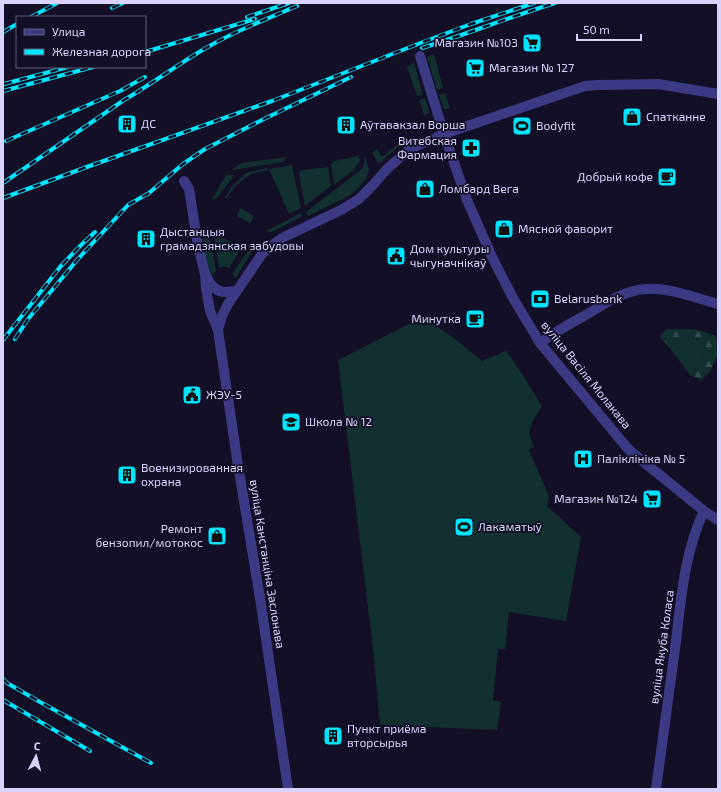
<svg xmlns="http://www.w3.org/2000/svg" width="721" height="792" font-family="'Exo 2',sans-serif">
<defs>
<pattern id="forest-firs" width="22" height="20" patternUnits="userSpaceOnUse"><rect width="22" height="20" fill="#12302f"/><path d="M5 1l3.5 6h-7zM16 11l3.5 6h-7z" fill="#344d4e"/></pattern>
</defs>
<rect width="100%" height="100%" fill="#130f26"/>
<g fill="#12302f">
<path d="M434 54 443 88 437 90 427 57Z"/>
<path d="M414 62 423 95 417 96 407 67Z"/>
<path d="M445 93 450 108 444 110 439 95Z"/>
<path d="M425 98 430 113 424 115 419 100Z"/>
<path d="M410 137 411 139 400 145 380 163H379L377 162 372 152 377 149 382 157 399 143Z"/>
<path d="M359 156 360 161 353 171 334 185 331 164 334 161Z"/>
<path d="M287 157 283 162 232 170 238 165 243 163Z"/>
<path d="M365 157 369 170 367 177 359 187 349 196 308 216 306 212 363 168Z"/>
<path d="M292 165 301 208 289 214 269 169Z"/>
<path d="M328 167 331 186 305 206 299 174 300 171 302 170Z"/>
<path d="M267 168 268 170 251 174 236 185 227 198H225L232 186 246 173Z"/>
<path d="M226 175H234L217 198 212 200Z"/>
<path d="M240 208 254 216 250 223 237 216Z"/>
<path d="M301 213 303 216 274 231 270 232 266 231Z"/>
<path d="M208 226 216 271 211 276C210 273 207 270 206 268 202 258 201 234 208 226Z"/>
<path d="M214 235H216L242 247 229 268 223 266 219 268Z"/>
<path d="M248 250 252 252 235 279 233 273Z"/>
<path d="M423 317 454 338 482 361 506 351 515 363 542 406C532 423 525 428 534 447L529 450 549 496 547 506 581 537 566 621 509 612 505 649H498L493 700 501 702 497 730 380 725 373 649 338 360Z"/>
<path d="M682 335 700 339 706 351 699 367 690 375 670 348 676 344Z"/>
</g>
<path fill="url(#forest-firs)" d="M666 329H695L716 336 718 354 710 372 701 380 690 375 699 367 706 351 700 339 682 335 676 344 670 348 660 337Z"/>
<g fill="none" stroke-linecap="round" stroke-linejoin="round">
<g stroke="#3d3a85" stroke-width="10">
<path d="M420 56 444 134"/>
<path d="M184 181 189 189 198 246 205 274 206 288 210 311 218 330"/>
<path d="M206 276C210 284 216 293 226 292 229 292 233 291 236 291"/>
<path d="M540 343C554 333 569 324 584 316 603 305 624 290 646 289 668 287 697 298 718 304"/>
<path d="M656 789C663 740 669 690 676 641 681 597 685 551 704 511"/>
</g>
<g stroke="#3d3a85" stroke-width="10">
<path d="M444 134 467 200 493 259 513 298 540 343 629 450 704 511 718 520"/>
<path d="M288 789 260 598 237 459 218 330 222 316 228 304 262 254 271 246 282 238 341 210 359 199 372 186 387 169 404 154 410 149 444 134 585 86 597 85 658 84 718 94"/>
</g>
<defs>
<g id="rail">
<path d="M112 8 123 3"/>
<path d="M31 17 57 3"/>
<path d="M247 17 289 3"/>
<path d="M3 32 17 24"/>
<path d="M422 48C467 34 510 17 555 3"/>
<path d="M145 52 255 19"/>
<path d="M4 84 68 67"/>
<path d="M3 91 93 67"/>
<path d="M6 141 120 91 145 77"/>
<path d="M3 183 124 100C155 82 182 61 213 44 240 29 269 18 297 6"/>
<path d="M3 198 84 168 272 101 423 42 471 24 534 3"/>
<path d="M15 339 28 319 77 260 128 205 149 193 183 164 205 149 266 118 351 77"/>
<path d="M3 340 60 267 80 246 95 232"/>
<path d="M3 679 7 683 40 702 151 763"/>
<path d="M3 700 90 751"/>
</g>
</defs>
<use href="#rail" stroke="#00e5ff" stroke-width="4"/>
<use href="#rail" stroke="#130f26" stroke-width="2.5" stroke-dasharray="8" stroke-linecap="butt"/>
</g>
<defs>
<symbol id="supermarket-square" viewBox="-11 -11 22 22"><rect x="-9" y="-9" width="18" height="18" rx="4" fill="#00e5ff" stroke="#130f26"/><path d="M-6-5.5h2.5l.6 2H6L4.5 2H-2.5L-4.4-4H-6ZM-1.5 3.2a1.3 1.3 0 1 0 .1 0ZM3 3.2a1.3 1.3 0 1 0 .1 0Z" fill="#111"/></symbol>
<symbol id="shop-square" viewBox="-11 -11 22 22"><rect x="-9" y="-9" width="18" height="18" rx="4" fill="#00e5ff" stroke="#130f26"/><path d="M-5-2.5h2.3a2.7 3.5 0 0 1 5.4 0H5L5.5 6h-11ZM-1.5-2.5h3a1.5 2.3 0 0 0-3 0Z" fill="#111"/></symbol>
<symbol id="building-square" viewBox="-11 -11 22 22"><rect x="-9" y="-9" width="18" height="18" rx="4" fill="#00e5ff" stroke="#130f26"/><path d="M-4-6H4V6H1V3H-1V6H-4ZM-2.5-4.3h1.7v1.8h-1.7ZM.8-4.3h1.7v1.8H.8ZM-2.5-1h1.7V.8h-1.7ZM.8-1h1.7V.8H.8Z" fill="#111"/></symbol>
<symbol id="stadium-square" viewBox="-11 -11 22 22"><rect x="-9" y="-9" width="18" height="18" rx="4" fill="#00e5ff" stroke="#130f26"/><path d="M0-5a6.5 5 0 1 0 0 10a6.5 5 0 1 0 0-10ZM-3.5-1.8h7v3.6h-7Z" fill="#111"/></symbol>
<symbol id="pharmacy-square" viewBox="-11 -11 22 22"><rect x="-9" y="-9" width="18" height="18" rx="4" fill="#00e5ff" stroke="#130f26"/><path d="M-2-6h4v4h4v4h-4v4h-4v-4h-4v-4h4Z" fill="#111"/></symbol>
<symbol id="cafe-square" viewBox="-11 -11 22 22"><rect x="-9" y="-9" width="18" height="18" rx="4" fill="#00e5ff" stroke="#130f26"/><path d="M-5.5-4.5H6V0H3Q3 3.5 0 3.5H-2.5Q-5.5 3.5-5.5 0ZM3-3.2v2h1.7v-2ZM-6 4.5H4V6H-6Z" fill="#111"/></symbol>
<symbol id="civic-square" viewBox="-11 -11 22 22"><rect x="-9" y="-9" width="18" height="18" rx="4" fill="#00e5ff" stroke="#130f26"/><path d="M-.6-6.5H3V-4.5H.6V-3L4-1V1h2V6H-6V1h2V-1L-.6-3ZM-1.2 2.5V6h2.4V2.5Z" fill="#111"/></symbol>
<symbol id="bank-square" viewBox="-11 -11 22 22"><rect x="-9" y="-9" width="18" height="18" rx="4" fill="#00e5ff" stroke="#130f26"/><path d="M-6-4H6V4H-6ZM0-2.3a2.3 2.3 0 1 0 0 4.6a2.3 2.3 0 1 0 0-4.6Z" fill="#111"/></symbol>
<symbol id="school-square" viewBox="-11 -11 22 22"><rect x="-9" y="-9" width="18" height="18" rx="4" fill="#00e5ff" stroke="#130f26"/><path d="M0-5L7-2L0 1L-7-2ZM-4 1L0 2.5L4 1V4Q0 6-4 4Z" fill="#111"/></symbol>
<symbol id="hospital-square" viewBox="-11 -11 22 22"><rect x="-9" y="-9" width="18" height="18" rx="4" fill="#00e5ff" stroke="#130f26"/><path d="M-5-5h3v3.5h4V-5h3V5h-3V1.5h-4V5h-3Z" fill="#111"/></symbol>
</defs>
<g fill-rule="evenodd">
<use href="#supermarket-square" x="521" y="32" width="22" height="22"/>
<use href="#supermarket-square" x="464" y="57" width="22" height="22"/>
<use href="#shop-square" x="621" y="106" width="22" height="22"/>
<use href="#building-square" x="116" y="113" width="22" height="22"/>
<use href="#building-square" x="335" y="114" width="22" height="22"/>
<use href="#stadium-square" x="511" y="115" width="22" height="22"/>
<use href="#pharmacy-square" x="460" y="137" width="22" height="22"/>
<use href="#cafe-square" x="656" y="166" width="22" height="22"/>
<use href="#shop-square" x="414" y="178" width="22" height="22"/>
<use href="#shop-square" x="493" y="218" width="22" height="22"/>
<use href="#building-square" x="135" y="228" width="22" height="22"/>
<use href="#civic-square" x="385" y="245" width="22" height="22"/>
<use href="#bank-square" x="529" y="288" width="22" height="22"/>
<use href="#cafe-square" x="464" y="308" width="22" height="22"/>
<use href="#civic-square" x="181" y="384" width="22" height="22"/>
<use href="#school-square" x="280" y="411" width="22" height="22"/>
<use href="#hospital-square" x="572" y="448" width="22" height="22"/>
<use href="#building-square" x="116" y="464" width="22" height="22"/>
<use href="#supermarket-square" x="641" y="488" width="22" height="22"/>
<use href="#stadium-square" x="453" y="516" width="22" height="22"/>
<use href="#shop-square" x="206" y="525" width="22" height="22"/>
<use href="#building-square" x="322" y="725" width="22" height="22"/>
</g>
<g text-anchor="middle" stroke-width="3.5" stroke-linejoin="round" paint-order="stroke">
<g font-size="12" fill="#d9d4ff" stroke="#130f26" text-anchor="start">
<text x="518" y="47" text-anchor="end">Магазин №103</text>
<text x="489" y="72">Магазин № 127</text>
<text x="646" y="121">Спатканне</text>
<text x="141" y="128">ДС</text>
<text x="360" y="129">Аўтавакзал Ворша</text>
<text x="536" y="130">Bodyfit</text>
<text x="457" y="145" text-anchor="end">Витебская<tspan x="457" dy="14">Фармация</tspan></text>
<text x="653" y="181" text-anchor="end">Добрый кофе</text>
<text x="439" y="193">Ломбард Вега</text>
<text x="518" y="233">Мясной фаворит</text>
<text x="160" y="236">Дыстанцыя<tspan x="160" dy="14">грамадзянская забудовы</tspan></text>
<text x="410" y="253">Дом культуры<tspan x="410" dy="14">чыгуначнікаў</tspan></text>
<text x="554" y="303">Belarusbank</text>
<text x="461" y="323" text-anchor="end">Минутка</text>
<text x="206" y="399">ЖЭУ-5</text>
<text x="305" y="426">Школа № 12</text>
<text x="597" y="463">Паліклініка № 5</text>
<text x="141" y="472">Военизированная<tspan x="141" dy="14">охрана</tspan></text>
<text x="638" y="503" text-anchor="end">Магазин №124</text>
<text x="478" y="531">Лакаматыў</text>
<text x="203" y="533" text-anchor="end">Ремонт<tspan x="203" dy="14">бензопил/мотокос</tspan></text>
<text x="347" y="733">Пункт приёма<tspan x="347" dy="14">вторсырья</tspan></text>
</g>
<g font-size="12" fill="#d9d4ff" stroke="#130f26">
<text transform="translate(586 375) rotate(51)" y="4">вуліца Васіля Молакава</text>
<text transform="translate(267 564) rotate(81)" y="4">вуліца Канстанціна Заслонава</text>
<text transform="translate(662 647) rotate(-82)" y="4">вуліца Якуба Коласа</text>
</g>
</g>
<rect width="721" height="792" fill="none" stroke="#d9d4ff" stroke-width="8"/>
<rect x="16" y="16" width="130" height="52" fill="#130f26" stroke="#625e7d"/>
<rect x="24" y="29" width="20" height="6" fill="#3d3a85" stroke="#625e7d"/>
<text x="52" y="36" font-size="12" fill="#d9d4ff">Улица</text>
<rect x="24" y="49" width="20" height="6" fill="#00e5ff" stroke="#625e7d"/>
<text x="52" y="56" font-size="12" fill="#d9d4ff">Железная дорога</text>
<g transform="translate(36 756) rotate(6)" stroke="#130f26" stroke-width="3" paint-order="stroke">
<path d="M0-3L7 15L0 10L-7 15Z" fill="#d9d4ff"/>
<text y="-6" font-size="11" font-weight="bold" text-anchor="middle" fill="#d9d4ff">С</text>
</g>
<path d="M577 34v6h64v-6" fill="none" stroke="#d9d4ff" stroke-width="2"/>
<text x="583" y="34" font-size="12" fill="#d9d4ff" stroke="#130f26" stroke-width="3" paint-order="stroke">50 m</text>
</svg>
